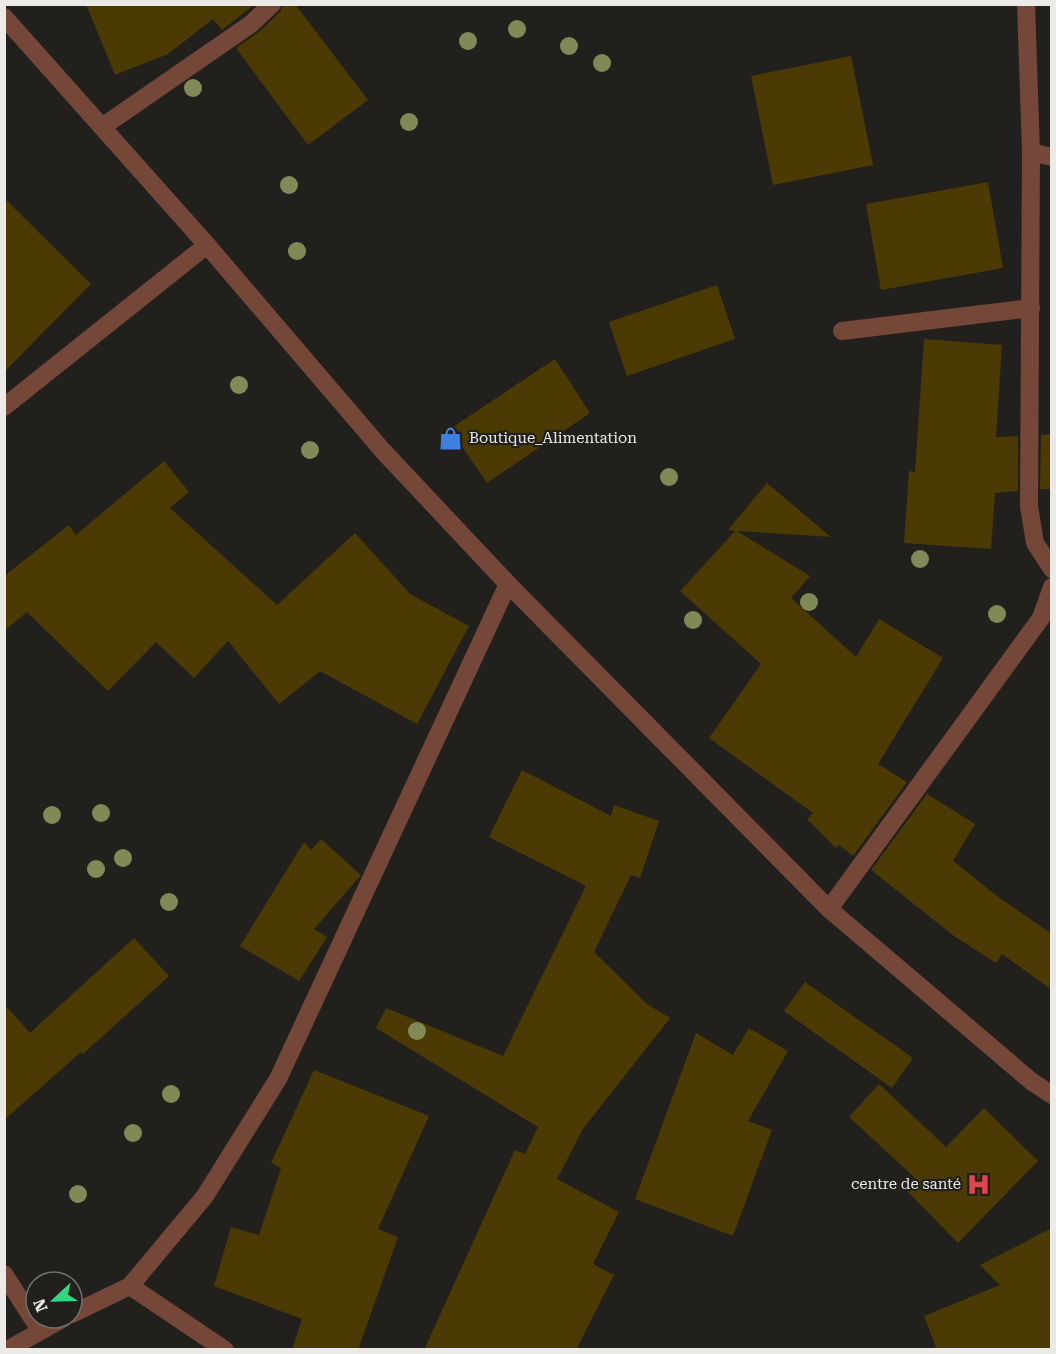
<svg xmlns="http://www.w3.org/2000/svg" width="1056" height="1354" font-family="'Roboto Serif',serif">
<rect width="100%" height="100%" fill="#22201d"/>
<g fill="#4b3a04">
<path d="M86 4H255L222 30 213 19 168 54 115 75Z"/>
<path d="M283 4H295L368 100 308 145 236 48 259 32 280 12Z"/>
<path d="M851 56 873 165 773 185 751 76Z"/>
<path d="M988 182 1003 268 881 290 866 204Z"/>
<path d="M4 198 91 284 4 372Z"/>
<path d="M717 285 735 339 627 376 609 322Z"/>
<path d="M924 339 1002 345 996 437 1018 436V491L995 493 991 549 904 543 909 471 915 472Z"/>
<path d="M555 359 590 413 487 483 450 429Z"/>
<path d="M1052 434V489H1040L1041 435Z"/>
<path d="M164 461 189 492 170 508 277 605 355 533 410 594 469 626 417 724 320 671 279 704 228 641 194 678 156 642 108 691 27 612 4 631V576L69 525 76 535Z"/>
<path d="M767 483 831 537 737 531 810 576 791 598 856 657 879 619 943 658 878 764 907 782 853 856 839 845 836 848 807 819 813 813 709 738 761 664 680 591 735 531 728 530Z"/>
<path d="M522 770 611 816 614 805 659 821 640 878 631 875 594 952 647 1004 670 1018 583 1129 557 1179 619 1212 593 1264 614 1275 576 1350H424L515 1150 525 1154 538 1127 376 1028 386 1008 503 1056 586 886 489 837Z"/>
<path d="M927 794 975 824 953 861 997 896 1052 934V990L1002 954 996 963 954 936 871 870Z"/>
<path d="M321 839 361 875 314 929 327 937 299 981 240 946 304 842 311 850Z"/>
<path d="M134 938 169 976 83 1054 81 1052 4 1120V1004L30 1033Z"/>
<path d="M805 982 913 1058 892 1088 784 1011Z"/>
<path d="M749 1028 788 1051 748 1121 772 1130 733 1236 635 1199 696 1033 733 1055Z"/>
<path d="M314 1070 429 1116 378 1229 398 1237 358 1350H292L302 1319 214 1286 231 1227 259 1235 281 1168 271 1163Z"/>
<path d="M879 1084 946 1147 984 1108 1038 1161 958 1243 904 1188 915 1178 849 1117Z"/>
<path d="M1052 1228V1350H937L924 1316 1000 1285 980 1265Z"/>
</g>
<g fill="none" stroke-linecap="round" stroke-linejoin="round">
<g stroke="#754739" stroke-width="18">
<path d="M1026 4 1031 152 1029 506 1035 543 1052 569"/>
<path d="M4 17 207 245 383 451 508 584 829 909 1031 1081 1052 1095"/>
<path d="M102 127 251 24 272 4"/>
<path d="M1031 152 1052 157"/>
<path d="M842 331 1031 308"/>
<path d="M4 407 207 245"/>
<path d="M829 909 1041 618 1052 587"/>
<path d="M4 1274 40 1330"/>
<path d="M130 1286 225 1350"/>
<path d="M72 1314 130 1286 205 1196 278 1079 508 584"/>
<path d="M7 1350 64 1318"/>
</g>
</g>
<g fill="#818a56">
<circle cx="517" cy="29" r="9"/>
<circle cx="468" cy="41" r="9"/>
<circle cx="569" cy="46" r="9"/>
<circle cx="602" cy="63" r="9"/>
<circle cx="193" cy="88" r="9"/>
<circle cx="409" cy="122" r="9"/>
<circle cx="289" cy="185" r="9"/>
<circle cx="297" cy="251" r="9"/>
<circle cx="239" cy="385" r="9"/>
<circle cx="310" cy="450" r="9"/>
<circle cx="669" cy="477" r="9"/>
<circle cx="920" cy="559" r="9"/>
<circle cx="809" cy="602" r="9"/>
<circle cx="997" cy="614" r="9"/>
<circle cx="693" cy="620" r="9"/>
<circle cx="101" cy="813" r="9"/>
<circle cx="52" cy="815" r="9"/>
<circle cx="123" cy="858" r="9"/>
<circle cx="96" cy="869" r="9"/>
<circle cx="169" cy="902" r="9"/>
<circle cx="417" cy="1031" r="9"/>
<circle cx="171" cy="1094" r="9"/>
<circle cx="133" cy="1133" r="9"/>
<circle cx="78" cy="1194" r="9"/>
</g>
<defs>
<symbol id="shop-bare" viewBox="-9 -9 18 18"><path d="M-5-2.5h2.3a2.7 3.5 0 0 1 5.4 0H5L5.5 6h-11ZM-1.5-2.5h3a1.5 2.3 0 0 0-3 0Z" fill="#3f7fe0" stroke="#22201d" stroke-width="2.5" paint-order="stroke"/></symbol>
<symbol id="hospital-bare" viewBox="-9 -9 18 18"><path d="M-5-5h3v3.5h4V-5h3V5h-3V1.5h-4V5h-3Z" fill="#e0444e" stroke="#22201d" stroke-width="2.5" paint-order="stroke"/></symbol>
</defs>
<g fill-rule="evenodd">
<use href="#shop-bare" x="434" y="422" width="33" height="33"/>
<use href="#hospital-bare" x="962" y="1168" width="33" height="33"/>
</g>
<g text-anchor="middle" stroke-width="4.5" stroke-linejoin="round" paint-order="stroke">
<g font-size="15" fill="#ebeae7" stroke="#22201d" text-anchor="start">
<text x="469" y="443">Boutique_Alimentation</text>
<text x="961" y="1189" text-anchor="end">centre de santé</text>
</g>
</g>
<rect width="1056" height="1354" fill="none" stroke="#ebeae7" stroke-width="12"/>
<g transform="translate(54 1300) rotate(248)"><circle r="28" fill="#22201d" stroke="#72716e" stroke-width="1.5"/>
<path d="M0-4.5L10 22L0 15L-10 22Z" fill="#32d882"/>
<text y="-9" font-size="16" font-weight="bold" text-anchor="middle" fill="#ebeae7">N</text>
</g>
</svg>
